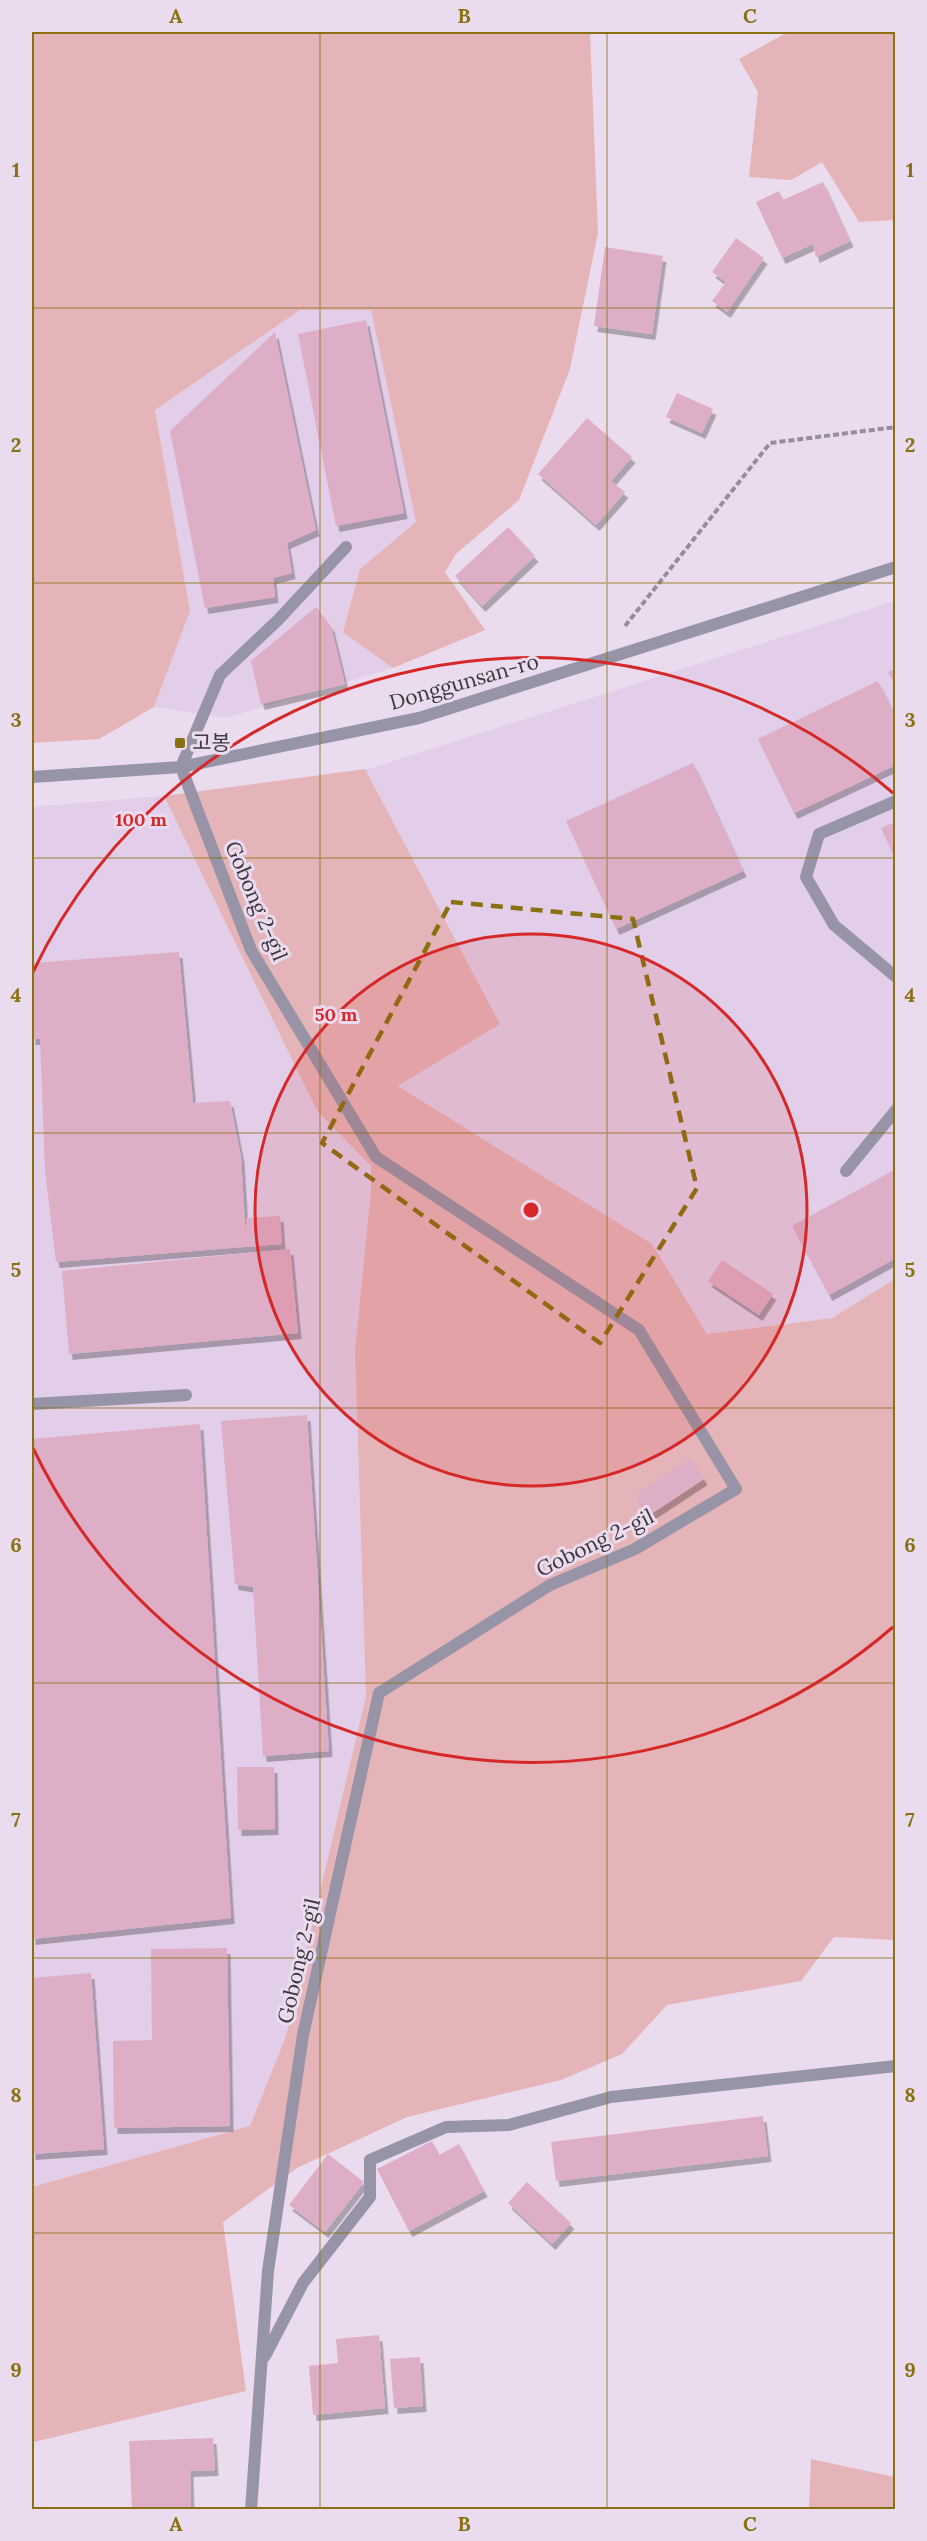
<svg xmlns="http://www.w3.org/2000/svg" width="927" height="2541" font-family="Lora,'Noto Sans KR',serif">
<defs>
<filter id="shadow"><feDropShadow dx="3.5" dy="6" stdDeviation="0" flood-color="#0004"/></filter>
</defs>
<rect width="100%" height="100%" fill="#ebdbef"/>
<g fill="#e2cee8">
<path d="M300 310H371L416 522 360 569 343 631 393 668 226 718 154 707 190 611 155 410Z"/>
<path d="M895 601V1279L832 1318 707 1334 652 1244 398 1086 500 1024 365 770Z"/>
<path d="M164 796 317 1111 371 1166V1189L355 1351 366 1696 286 2036 250 2126 32 2187V807Z"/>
</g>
<g fill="#e5b4b8">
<path d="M32 32H590L598 233 570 369 519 500 456 554 445 572 485 630 393 668 343 632 360 569 416 522 371 310H300L155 410 190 611 154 707 99 739 32 743Z"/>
<path d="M788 32H895V220L859 222 822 162 791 180 749 177 758 92 739 59Z"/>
<path d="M365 769 500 1024 398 1086 652 1244 707 1334 832 1318 895 1279V1940L834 1937 801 1981 667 2005 622 2054 561 2080 407 2117 297 2168 223 2222 246 2391 34 2442 32 2187 250 2126 286 2036 366 1696 355 1351 371 1189V1166L317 1111 164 796Z"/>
<path d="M811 2459 895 2477V2509H809Z"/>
</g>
<g fill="#deaec7" filter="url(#shadow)">
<path d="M823 182 850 241 816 257 813 244 782 258 756 202 779 191 783 200Z"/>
<path d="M736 238 764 258 727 312 712 301 726 282 712 272Z"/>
<path d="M605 247 663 256 652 334 594 326Z"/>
<path d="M366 320 404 513 336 526 298 334Z"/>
<path d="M275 332 316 530 287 543 292 573 273 578 275 597 205 608 170 431Z"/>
<path d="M677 393 713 409 702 433 666 417Z"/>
<path d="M587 418 632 457 611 481 625 492 596 525 538 474Z"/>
<path d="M508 527 535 556 482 606 455 576Z"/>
<path d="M316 607 331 626 345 684 261 704 251 661Z"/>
<path d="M896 668V686L888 672Z"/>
<path d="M878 681 896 718V765L794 813 758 739Z"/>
<path d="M693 763 743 871 616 929 566 821Z"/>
<path d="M896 822V861L881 828Z"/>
<path d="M179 952 193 1103 230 1101 241 1157 246 1240V1218L280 1216 282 1244 56 1262 45 1171 40 1039H32V963Z"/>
<path d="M896 1169V1258L829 1295 792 1226Z"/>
<path d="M290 1249 298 1333 69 1354 62 1271Z"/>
<path d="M722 1260 773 1294 759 1315 708 1281Z"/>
<path d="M307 1415 329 1751 263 1756 253 1587 235 1584 221 1421Z"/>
<path d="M200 1424 231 1918 32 1939V1439Z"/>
<path d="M691 1458 704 1479 648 1516 635 1495Z"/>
<path d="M237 1767H274L275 1829 238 1830Z"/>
<path d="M227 1948 230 2126 114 2128 113 2041 152 2040 151 1949Z"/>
<path d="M91 1973 104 2149 32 2154V1978Z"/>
<path d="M763 2116 768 2156 556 2181 551 2142Z"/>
<path d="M432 2141 439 2155 459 2144 484 2191 409 2231 377 2169Z"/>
<path d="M328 2154 364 2182 325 2232 289 2205Z"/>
<path d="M527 2182 571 2223 552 2244 508 2203Z"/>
<path d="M379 2335 385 2408 313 2415 309 2366 338 2363 336 2339Z"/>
<path d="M420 2357 423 2406 394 2408 390 2359Z"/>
<path d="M213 2438 215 2470 190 2471 191 2510H132L129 2441Z"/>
</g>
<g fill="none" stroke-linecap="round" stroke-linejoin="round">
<path stroke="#988c9b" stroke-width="4" stroke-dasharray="6 3" stroke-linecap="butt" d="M625 626 770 443 896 427"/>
<g stroke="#9794a7" stroke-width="12">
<path d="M181 767 220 675 278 620 346 547"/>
<path d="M896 801 819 834 806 877 834 925 896 977"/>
<path d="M846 1171 896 1110"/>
<path d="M32 1404 186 1395"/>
</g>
<g stroke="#9794a7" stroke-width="12">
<path d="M181 767 251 950 376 1157 639 1330 736 1489 635 1549 550 1585 379 1693 303 2035 268 2271 251 2510"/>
<path d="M265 2356 303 2283 370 2197V2160L446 2127 509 2125 611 2097 896 2066"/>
</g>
<path stroke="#9794a7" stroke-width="12" d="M32 777 181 767 419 718 896 567"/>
</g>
<path fill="none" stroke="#897112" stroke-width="4.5" stroke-dasharray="12 8" stroke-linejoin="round" d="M451 902 633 919 697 1188 600 1343 322 1143Z"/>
<path fill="none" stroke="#897112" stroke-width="1.5" stroke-opacity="0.55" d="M320 32V2510M607 32V2510M32 308H896M32 583H896M32 858H896M32 1133H896M32 1408H896M32 1683H896M32 1958H896M32 2233H896"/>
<circle cx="531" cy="1210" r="276" fill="#d62828" fill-opacity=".12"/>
<g fill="none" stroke="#d62828" stroke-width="3">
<circle cx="531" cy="1210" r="276"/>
<path d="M893 1627A552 552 0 0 1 33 1448M33 972A552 552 0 0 1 893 793"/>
</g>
<rect fill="#897112" stroke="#ebdbef" stroke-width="2" x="174" y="737" width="12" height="12" rx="3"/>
<g text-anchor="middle" stroke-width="6" stroke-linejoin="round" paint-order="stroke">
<g font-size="21" fill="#3d373f" stroke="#ebdbef">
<text transform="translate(464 682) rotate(-16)" y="7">Donggunsan-ro</text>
<text transform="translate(256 901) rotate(67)" y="7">Gobong 2-gil</text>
<text transform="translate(595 1543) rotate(-26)" y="7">Gobong 2-gil</text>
<text transform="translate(299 1961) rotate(-77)" y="7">Gobong 2-gil</text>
</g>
<g font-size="21" fill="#3d373f" stroke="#ebdbef" text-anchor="start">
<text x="192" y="750">고봉</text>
</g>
</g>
<circle cx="531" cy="1210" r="9" fill="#d62828" stroke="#ebdbef" stroke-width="3"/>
<g font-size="18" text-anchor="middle" font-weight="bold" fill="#d62828" stroke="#ebdbef" stroke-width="6" stroke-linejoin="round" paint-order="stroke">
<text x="141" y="826">100 m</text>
<text x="336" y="1021">50 m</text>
</g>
<rect width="927" height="2541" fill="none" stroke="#ebdbef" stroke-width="66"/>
<rect x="33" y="33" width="861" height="2475" fill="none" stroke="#897112" stroke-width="2"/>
<g font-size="20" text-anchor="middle" font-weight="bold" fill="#897112">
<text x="176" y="23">A</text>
<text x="464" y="23">B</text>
<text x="750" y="23">C</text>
<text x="16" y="177">1</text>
<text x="910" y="177">1</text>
<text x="16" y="452">2</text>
<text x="910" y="452">2</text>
<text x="16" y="727">3</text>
<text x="910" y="727">3</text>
<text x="16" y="1002">4</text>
<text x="910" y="1002">4</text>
<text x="16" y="1277">5</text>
<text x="910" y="1277">5</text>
<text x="16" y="1552">6</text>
<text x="910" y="1552">6</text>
<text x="16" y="1827">7</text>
<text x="910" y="1827">7</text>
<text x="16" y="2102">8</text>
<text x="910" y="2102">8</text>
<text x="16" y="2377">9</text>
<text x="910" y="2377">9</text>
<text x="176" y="2531">A</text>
<text x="464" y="2531">B</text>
<text x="750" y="2531">C</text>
</g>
</svg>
